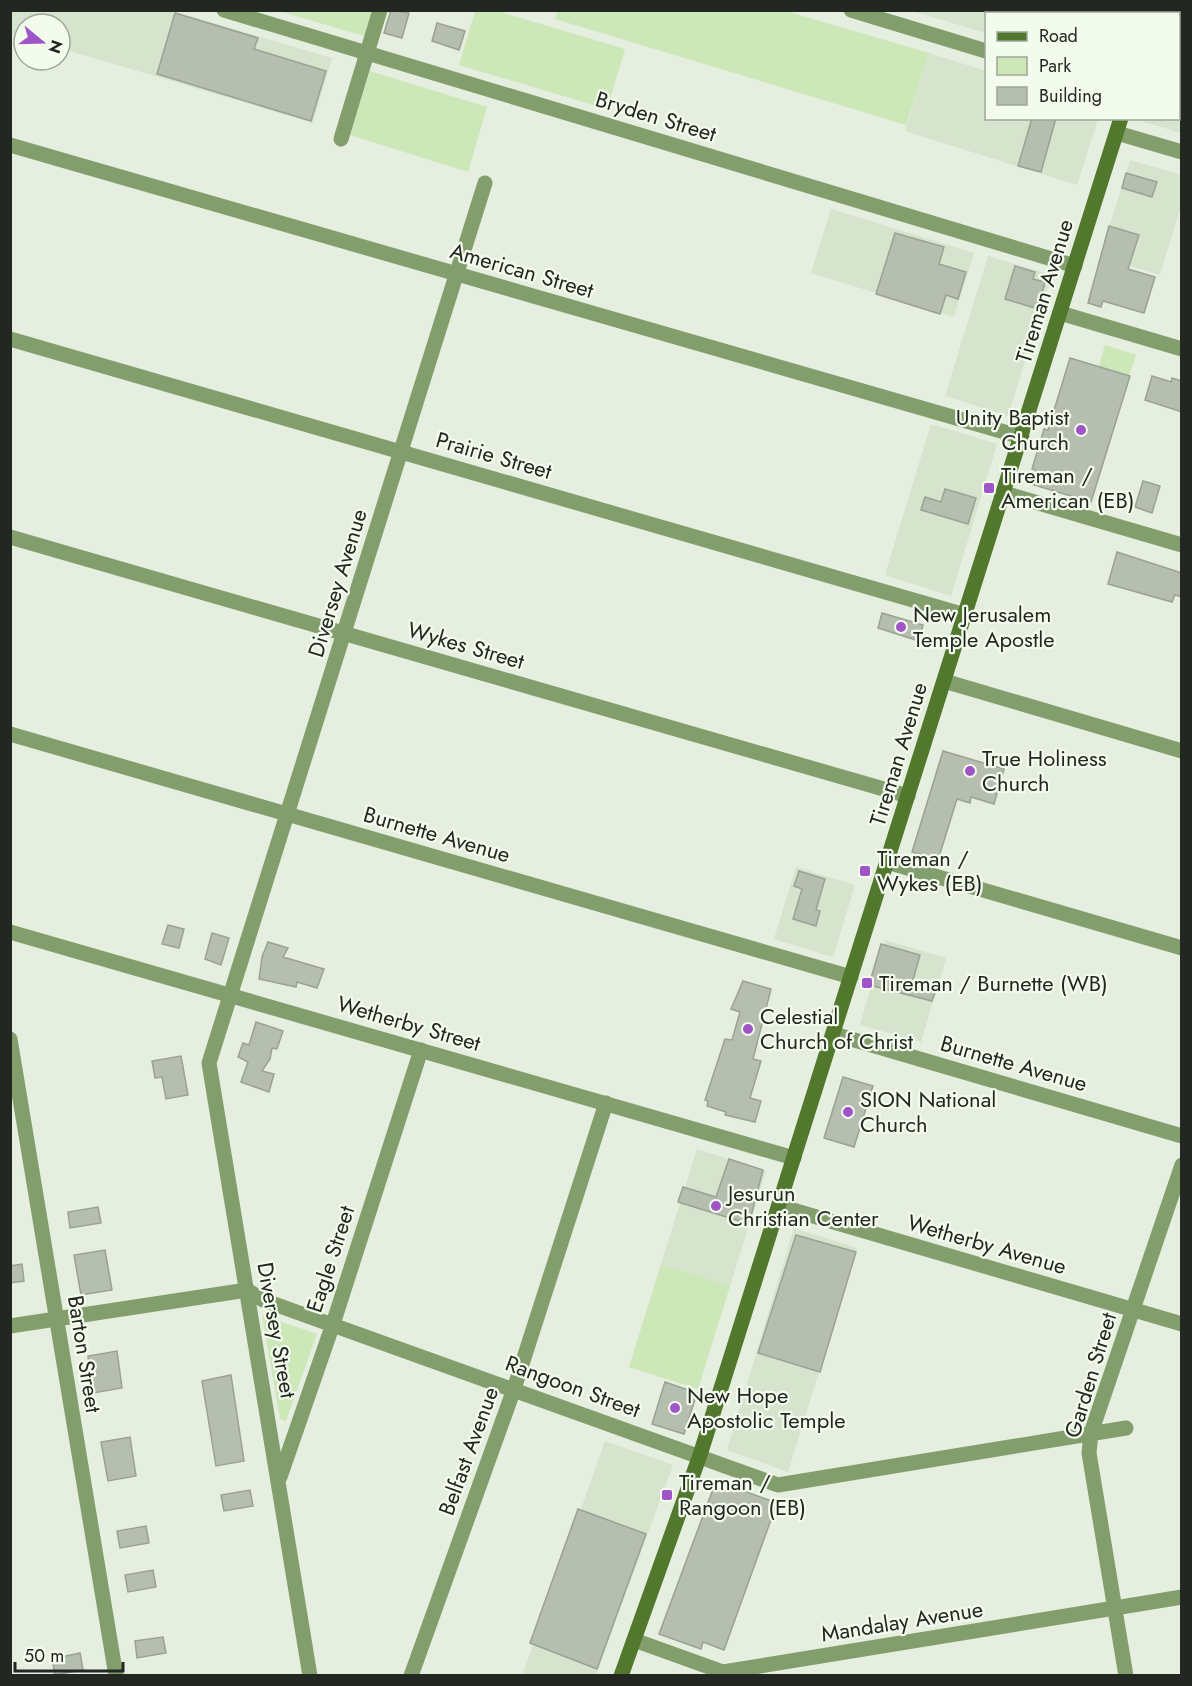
<svg xmlns="http://www.w3.org/2000/svg" width="1192" height="1686" font-family="Jost,sans-serif">
<rect width="100%" height="100%" fill="#e5eedf"/>
<g fill="#d6e3cd">
<path d="M10 11H173L332 58 313 123 60 48V24H24V38L11 34Z"/>
<path d="M912 11 1132 10V11L1131 14H986V33Z"/>
<path d="M1179 11H1182L1181 133 1144 122 1145 119 1178 118Z"/>
<path d="M929 53 986 71V118L1098 119 1077 185 905 131Z"/>
<path d="M1130 160 1181 175V205L1160 275 1100 257Z"/>
<path d="M831 209 974 253 954 317 811 273Z"/>
<path d="M988 256 1052 275 1008 416 945 396Z"/>
<path d="M931 424 997 444 951 596 885 575Z"/>
<path d="M796 867 855 885 833 957 774 939Z"/>
<path d="M885 940 946 958 921 1042 860 1025Z"/>
<path d="M697 1149 766 1171 730 1286 661 1264Z"/>
<path d="M794 1228 857 1248 788 1472 727 1450Z"/>
<path d="M605 1441 673 1465 596 1675 522 1676Z"/>
</g>
<g fill="#cce7b8">
<path d="M279 11H372L364 36Z"/>
<path d="M475 11H497L625 49 607 109 459 65Z"/>
<path d="M558 11H786L929 53 906 125 555 19Z"/>
<path d="M370 71 487 107 468 172 350 135Z"/>
<path d="M1105 345 1136 355 1129 375 1099 366Z"/>
<path d="M661 1264 730 1286 698 1389 629 1367Z"/>
<path d="M262 1315 317 1334 286 1421 280 1419Z"/>
</g>
<g fill="#b6beb0" stroke="#9aa294" stroke-width="1.5">
<path d="M391 10 409 13 402 38 384 33Z"/>
<path d="M175 13 258 38 254 49 326 71 311 121 157 74Z"/>
<path d="M437 23 465 31 459 50 432 41Z"/>
<path d="M1032 118H1056L1041 172 1018 166Z"/>
<path d="M1126 173 1157 182 1152 197 1122 188Z"/>
<path d="M1109 226 1139 235 1128 269 1155 277 1144 313 1103 301 1101 307 1088 303Z"/>
<path d="M895 233 944 247 939 264 966 272 958 299 946 295 940 314 876 294Z"/>
<path d="M1015 266 1035 272 1033 279 1045 282 1038 309 1005 299Z"/>
<path d="M1070 358 1130 376 1091 502 1031 484 1036 470 1032 469 1044 429 1048 430Z"/>
<path d="M1152 376 1171 382 1172 378 1182 381V412L1145 400Z"/>
<path d="M1143 481 1160 486 1152 513 1135 507Z"/>
<path d="M945 489 976 498 968 524 921 510 925 497 941 502Z"/>
<path d="M1117 552 1182 573V597L1175 595 1172 602 1108 584Z"/>
<path d="M882 613 923 625 919 641 878 628Z"/>
<path d="M943 751 1004 769 994 804 971 797 970 803 957 799 938 860 912 852Z"/>
<path d="M799 871 825 879 816 910 820 911 816 926 793 919 802 889 794 886Z"/>
<path d="M168 925 184 929 179 948 162 944Z"/>
<path d="M212 933 229 938 221 965 205 959Z"/>
<path d="M268 942 288 948 283 957 324 969 317 988 297 982 296 987 259 979 262 957Z"/>
<path d="M881 944 920 955 913 980 937 987 932 1001 869 985Z"/>
<path d="M743 981 771 989 753 1059 761 1061 750 1098 761 1101 755 1122 725 1115 726 1112 707 1106 708 1101 705 1100 725 1039 732 1040 740 1012 731 1009Z"/>
<path d="M256 1022 283 1031 277 1049 272 1048 270 1059 262 1071 274 1074 269 1092 241 1082 248 1062 238 1057 243 1043 249 1045Z"/>
<path d="M181 1056 188 1095 166 1099 162 1077 155 1078 152 1061Z"/>
<path d="M843 1077 873 1086 854 1147 824 1138Z"/>
<path d="M729 1159 763 1170 749 1224 678 1202 683 1187 716 1197Z"/>
<path d="M98 1207 101 1223 70 1228 68 1212Z"/>
<path d="M796 1235 856 1252 820 1372 758 1353Z"/>
<path d="M105 1250 112 1290 81 1295 74 1255Z"/>
<path d="M22 1264 24 1281 10 1283V1266Z"/>
<path d="M117 1351 122 1388 93 1393 88 1356Z"/>
<path d="M231 1375 244 1461 216 1466 202 1381Z"/>
<path d="M665 1382 697 1393 684 1434 652 1424Z"/>
<path d="M130 1437 136 1476 108 1481 101 1442Z"/>
<path d="M716 1481 777 1503 724 1650 703 1642 701 1649 659 1634Z"/>
<path d="M250 1490 253 1506 224 1511 221 1495Z"/>
<path d="M578 1509 646 1534 597 1669 530 1643Z"/>
<path d="M146 1526 149 1543 120 1548 117 1531Z"/>
<path d="M153 1570 156 1587 128 1592 125 1575Z"/>
<path d="M163 1637 166 1653 137 1658 135 1641Z"/>
<path d="M80 1653 83 1670 55 1675 52 1659Z"/>
</g>
<g fill="none" stroke-linecap="round" stroke-linejoin="round">
<g stroke="#829e6d" stroke-width="15">
<path d="M224 10 1075 266"/>
<path d="M851 10 986 51"/>
<path d="M1117 133 1182 152"/>
<path d="M341 139 380 10"/>
<path d="M10 145 1022 437"/>
<path d="M1060 313 1182 349"/>
<path d="M10 339 965 615"/>
<path d="M1004 493 1182 545"/>
<path d="M10 537 908 796"/>
<path d="M944 681 1182 751"/>
<path d="M10 734 851 977"/>
<path d="M887 862 1182 948"/>
<path d="M10 932 794 1158"/>
<path d="M834 1034 1182 1136"/>
<path d="M10 1039 116 1676"/>
<path d="M779 1206 1182 1324"/>
<path d="M10 1326 247 1290 263 1300 778 1485 1126 1428"/>
<path d="M280 1477 333 1324 421 1050"/>
<path d="M634 1640 723 1672 1182 1597"/>
<path d="M310 1676 209 1063 485 183"/>
<path d="M411 1676 514 1389 606 1103"/>
<path d="M1126 1676 1089 1453 1091 1433 1182 1165"/>
</g>
<g stroke="#51782c" stroke-width="15">
<path d="M1154 14 1155 10"/>
<path d="M621 1676 700 1455 1121 118"/>
</g>
</g>
<g fill="#9f55c7" stroke="#f2fbec" stroke-width="2">
<circle cx="1081" cy="430" r="6"/>
<rect x="983" y="482" width="12" height="12" rx="3"/>
<circle cx="901" cy="627" r="6"/>
<circle cx="970" cy="771" r="6"/>
<rect x="859" y="865" width="12" height="12" rx="3"/>
<rect x="861" y="977" width="12" height="12" rx="3"/>
<circle cx="748" cy="1029" r="6"/>
<circle cx="848" cy="1112" r="6"/>
<circle cx="716" cy="1206" r="6"/>
<circle cx="675" cy="1408" r="6"/>
<rect x="661" y="1489" width="12" height="12" rx="3"/>
</g>
<g text-anchor="middle" stroke-width="4.5" stroke-linejoin="round" paint-order="stroke">
<g font-size="22" fill="#232721" stroke="#f2fbec">
<text transform="translate(656 116) rotate(17)" y="8">Bryden Street</text>
<text transform="translate(522 270) rotate(16)" y="8">American Street</text>
<text transform="translate(1044 291) rotate(-73)" y="8">Tireman Avenue</text>
<text transform="translate(494 455) rotate(16)" y="8">Prairie Street</text>
<text transform="translate(337 583) rotate(-73)" y="8">Diversey Avenue</text>
<text transform="translate(466 645) rotate(16)" y="8">Wykes Street</text>
<text transform="translate(898 754) rotate(-73)" y="8">Tireman Avenue</text>
<text transform="translate(437 834) rotate(16)" y="8">Burnette Avenue</text>
<text transform="translate(409 1023) rotate(16)" y="8">Wetherby Street</text>
<text transform="translate(1014 1063) rotate(16)" y="8">Burnette Avenue</text>
<text transform="translate(987 1244) rotate(16)" y="8">Wetherby Avenue</text>
<text transform="translate(330 1259) rotate(-72)" y="8">Eagle Street</text>
<text transform="translate(277 1330) rotate(80)" y="8">Diversey Street</text>
<text transform="translate(85 1354) rotate(81)" y="8">Barton Street</text>
<text transform="translate(1090 1375) rotate(-73)" y="8">Garden Street</text>
<text transform="translate(573 1386) rotate(20)" y="8">Rangoon Street</text>
<text transform="translate(468 1451) rotate(-70)" y="8">Belfast Avenue</text>
<text transform="translate(902 1621) rotate(-9)" y="8">Mandalay Avenue</text>
</g>
<g font-size="22" fill="#232721" stroke="#f2fbec" text-anchor="start">
<text x="1069" y="425" text-anchor="end">Unity Baptist<tspan x="1069" dy="25">Church</tspan></text>
<text x="1001" y="483">Tireman /<tspan x="1001" dy="25">American (EB)</tspan></text>
<text x="913" y="622">New Jerusalem<tspan x="913" dy="25">Temple Apostle</tspan></text>
<text x="982" y="766">True Holiness<tspan x="982" dy="25">Church</tspan></text>
<text x="877" y="866">Tireman /<tspan x="877" dy="25">Wykes (EB)</tspan></text>
<text x="879" y="991">Tireman / Burnette (WB)</text>
<text x="760" y="1024">Celestial<tspan x="760" dy="25">Church of Christ</tspan></text>
<text x="860" y="1107">SION National<tspan x="860" dy="25">Church</tspan></text>
<text x="728" y="1201">Jesurun<tspan x="728" dy="25">Christian Center</tspan></text>
<text x="687" y="1403">New Hope<tspan x="687" dy="25">Apostolic Temple</tspan></text>
<text x="679" y="1490">Tireman /<tspan x="679" dy="25">Rangoon (EB)</tspan></text>
</g>
</g>
<rect width="1192" height="1686" fill="none" stroke="#232721" stroke-width="24"/>
<rect x="985" y="12" width="195" height="108" fill="#f2fbec" stroke="#9fa69b" stroke-width="1.5"/>
<rect x="997" y="32" width="30" height="9" fill="#51782c" stroke="#9fa69b" stroke-width="1.5"/>
<text x="1039" y="42" font-size="18" fill="#232721">Road</text>
<rect x="997" y="57" width="30" height="18" fill="#cce7b8" stroke="#9fa69b" stroke-width="1.5"/>
<text x="1039" y="72" font-size="18" fill="#232721">Park</text>
<rect x="997" y="87" width="30" height="18" fill="#b6beb0" stroke="#9fa69b" stroke-width="1.5"/>
<text x="1039" y="102" font-size="18" fill="#232721">Building</text>
<g transform="translate(42 42) rotate(109)"><circle r="28" fill="#f2fbec" stroke="#9fa69b" stroke-width="1.5"/>
<path d="M0-4.5L10 22L0 15L-10 22Z" fill="#9f55c7"/>
<text y="-9" font-size="16" font-weight="bold" text-anchor="middle" fill="#232721">N</text>
</g>
<path d="M15 1662v9h108v-9" fill="none" stroke="#232721" stroke-width="3"/>
<text x="24" y="1662" font-size="18" fill="#232721" stroke="#f2fbec" stroke-width="4.5" paint-order="stroke">50 m</text>
</svg>
